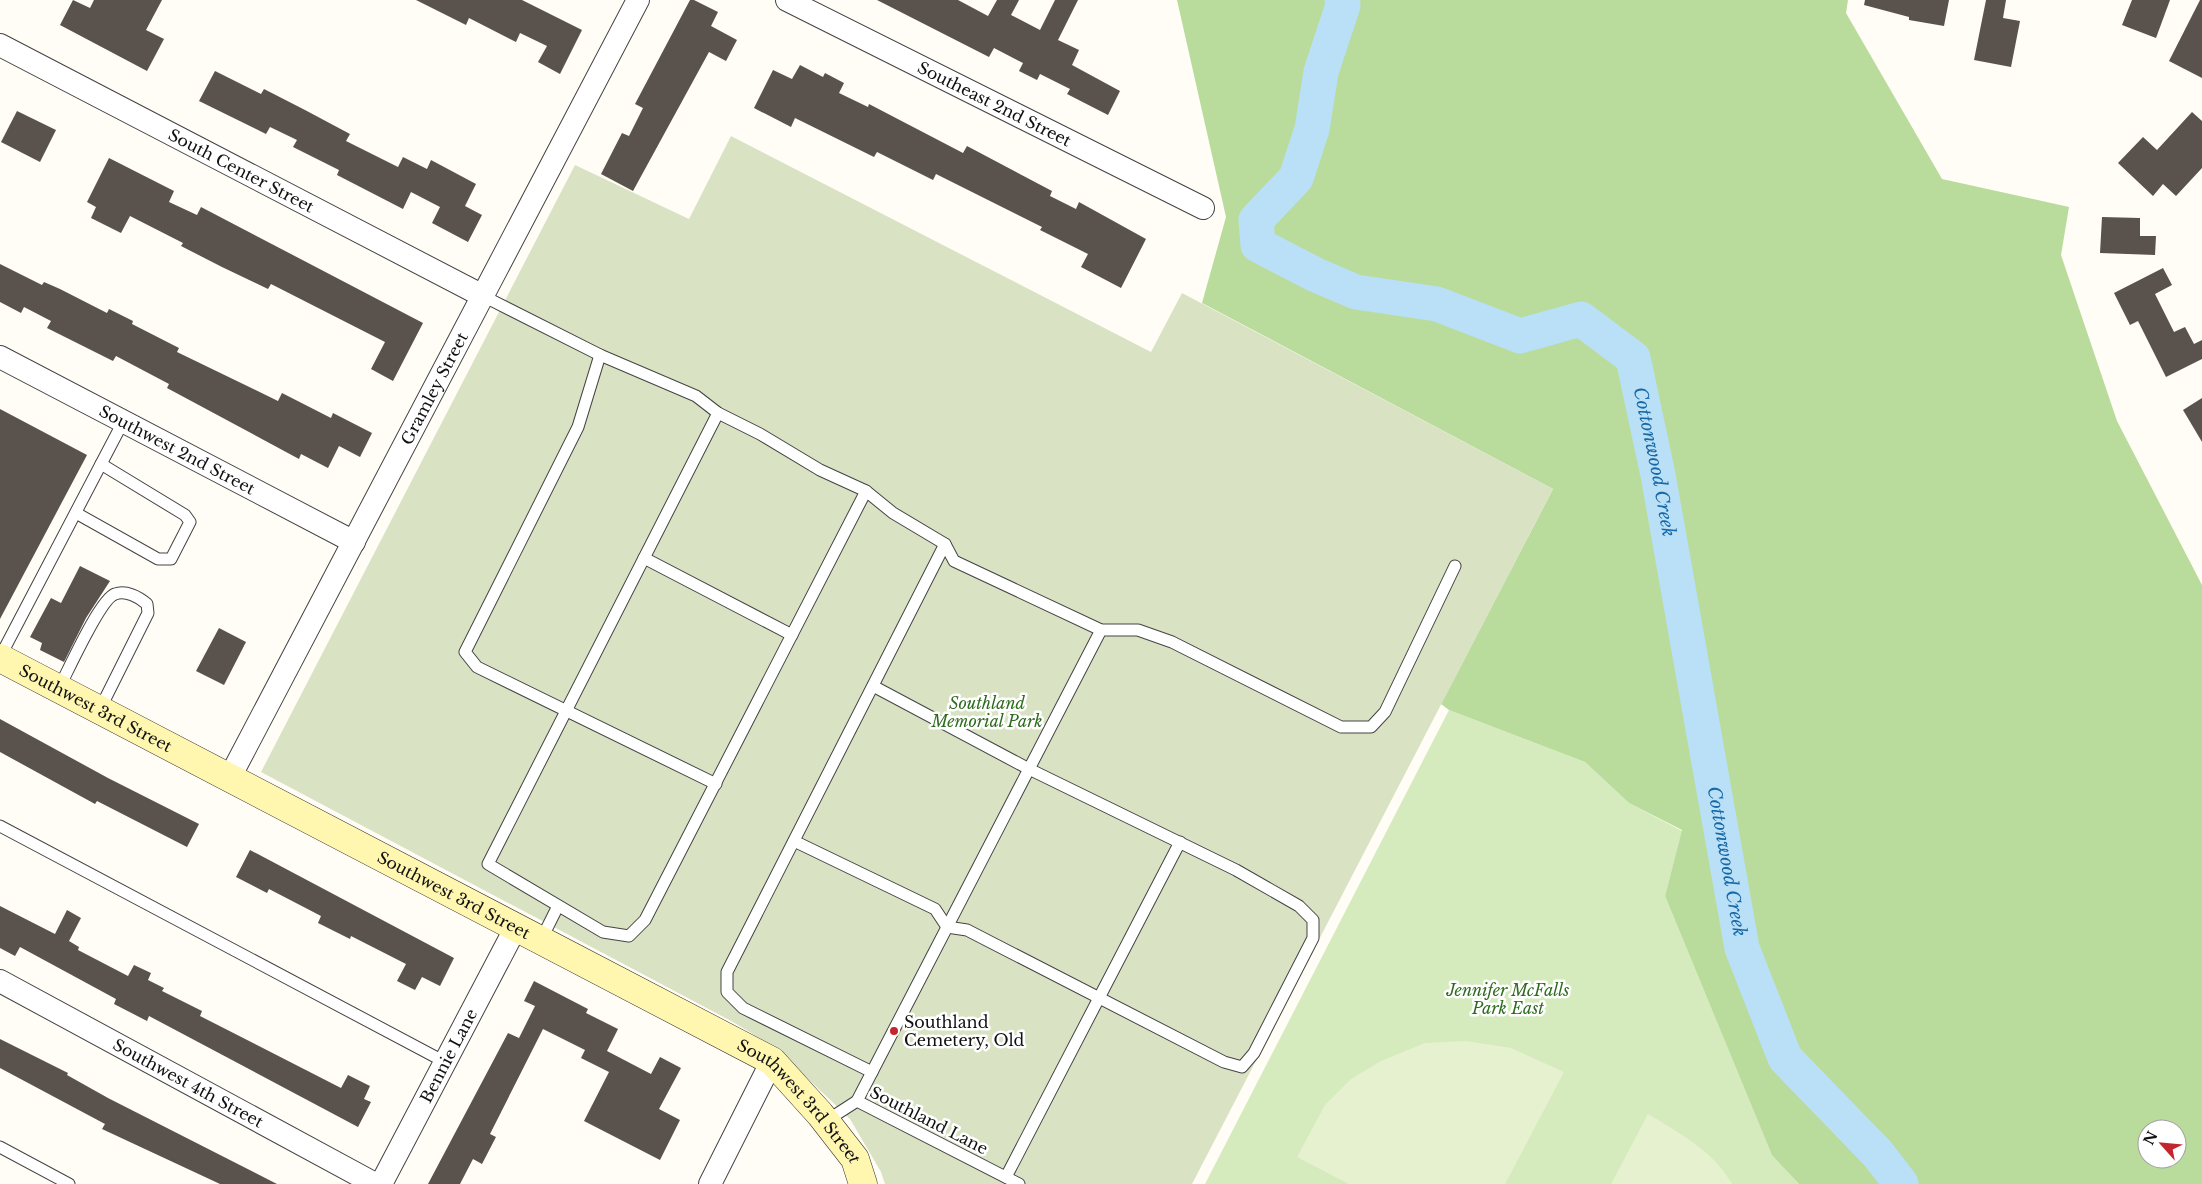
<svg xmlns="http://www.w3.org/2000/svg" width="2202" height="1184" font-family="'Libre Baskerville',serif">
<rect width="100%" height="100%" fill="#fffdf5"/>
<path fill="#d5ebbd" d="M1449 710 1585 762 1629 803 1682 831 1665 896 1772 1154 1799 1184H1205Z"/>
<path fill="#b9dc9c" fill-rule="evenodd" d="M1177 0H1848L1846 13 1942 179 2069 207 2061 255 2117 421 2202 585V1184H1799L1772 1155 1665 896 1682 830 1629 803 1585 762 1449 710 1441 704 1553 489 1202 303 1226 217ZM2147 1129H2177V1159H2147Z"/>
<path fill="#d9e3c4" d="M731 136 1151 352 1182 293 1553 489 1192 1184H885L881 1172 850 1119 776 1048 733 1022 261 772 575 165 689 219Z"/>
<g fill="#e6f2cf">
<path d="M1466 1041 1511 1048 1564 1072 1505 1184H1349L1297 1157 1325 1105 1351 1079 1381 1061 1425 1043Z"/>
<path d="M1648 1114C1679 1133 1714 1151 1732 1184H1611Z"/>
</g>
<g fill="none" stroke-linecap="round" stroke-linejoin="round">
<path stroke="#b9e0f7" stroke-width="35" id="s1" d="M1342 0 1343 5 1321 72 1312 129 1296 178 1256 220 1258 245 1316 275 1356 292 1437 304 1520 336 1581 319 1633 358 1658 475 1742 948 1785 1058 1878 1154 1901 1184"/>
</g>
<g fill="#5a524d">
<path d="M73 0 90 8 94 0H162L146 30 164 39 147 71 60 25Z"/>
<path d="M416 0H522L582 30 560 74 538 62 547 46 520 33 516 42 469 18 466 25Z"/>
<path d="M690 0H694L718 12 711 26 737 40 726 61 709 52 633 191 601 174 622 133 629 136 643 108 635 104Z"/>
<path d="M877 0H958L988 16 997 0H1019L1011 15 1040 30 1055 0H1078L1058 40 1079 50 1072 65 1120 91 1108 115 1067 94 1070 89 1040 74 1037 80 1019 71 1023 63 994 48 989 57Z"/>
<path d="M1865 0H1949L1944 26 1909 20V17L1864 5Z"/>
<path d="M1986 0H2006L2003 18 2020 21 2011 67 1974 60Z"/>
<path d="M2132 0H2170L2156 38 2122 25Z"/>
<path d="M2200 0H2202V78L2169 61Z"/>
<path d="M800 65 823 77 825 73 844 83 839 93 868 107 869 104 963 153 967 146 1052 191 1050 196 1076 209 1079 202 1146 239 1121 288 1081 267 1088 254 1040 230 1042 227 936 174 933 180 877 152 874 157 795 118 791 127 754 108 773 70 792 79Z"/>
<path d="M215 71 261 94 264 89 305 110 350 134 346 141 398 167 403 157 427 169 431 160 476 184 465 206 482 215 468 242 432 223 440 207 411 192 403 209 337 175 339 170 293 147 297 140 270 127 266 134 199 101Z"/>
<path d="M17 111 56 130 40 162 1 142Z"/>
<path d="M2192 112 2202 121V168L2176 196 2163 184 2153 196 2118 163 2143 137 2157 150Z"/>
<path d="M109 158 174 191 169 202 197 215 201 207 423 323 393 381 371 369 385 342 271 284 268 289 222 267 181 246 183 243 130 216 121 233 91 218 96 207 87 202Z"/>
<path d="M2102 217 2140 218V236H2156L2155 255 2100 253Z"/>
<path d="M0 264 42 285 44 282 60 289 107 313 109 309 133 321 132 324 179 348 177 352 278 401 282 393 331 418 333 413 372 433 360 457 339 446 328 468 301 454 299 459 167 388 169 384 116 356 113 361 47 328 51 321 24 307 21 313 0 302Z"/>
<path d="M2163 268 2172 285 2155 294 2174 332 2185 327 2194 344 2202 340V359L2166 377 2138 321 2130 325 2114 293Z"/>
<path d="M2202 398V442L2183 410Z"/>
<path d="M0 409 87 455 0 619Z"/>
<path d="M80 566 110 581 86 618 64 662 40 650 42 643 30 637 51 598 61 603Z"/>
<path d="M219 628 246 642 224 685 196 671Z"/>
<path d="M0 719 108 778 199 824 187 847 97 801 95 804 0 752Z"/>
<path d="M250 850 454 958 440 986 422 977 415 990 397 981 406 964 351 936 350 939 318 923 321 916 269 889 267 893 236 877Z"/>
<path d="M0 906 55 934 67 910 81 918 69 941 79 947 78 950 128 976 134 965 151 973 148 980 164 988 162 991 202 1011 200 1016 341 1088 348 1075 370 1086 364 1099 371 1102 358 1127 149 1016 147 1021 114 1004 116 999 20 947 15 956 0 948Z"/>
<path d="M534 981 588 1009 586 1013 618 1029 607 1051 651 1074 660 1057 681 1068 659 1109 680 1120 660 1160 584 1121 609 1072 581 1058 585 1050 543 1029 490 1134 496 1137 482 1164 473 1159 460 1184H428L508 1033 519 1038 535 1006 524 1001Z"/>
<path d="M0 1039 68 1073 67 1075 108 1098 277 1184H220L102 1129 105 1124 0 1068Z"/>
</g>
<g fill="none" stroke-linecap="round" stroke-linejoin="round">
<defs>
<g id="lane">
<path d="M483 296 600 355 696 396 718 413 760 434 820 470 866 491 893 513 945 544 954 561 1101 630H1138L1172 642 1341 727H1371L1385 712 1455 566"/>
<path d="M600 355 578 427 465 652 477 667 716 784"/>
<path d="M718 413 488 864 603 932 629 936 645 920 866 491"/>
<path d="M76 513 158 559H171L190 522 185 515 101 464"/>
<path d="M644 558 792 635"/>
<path d="M0 657 123 422"/>
<path d="M59 688C68 671 100 599 115 594 126 590 139 597 147 604L148 613 100 709"/>
<path d="M0 826 445 1062"/>
<path d="M794 841 935 909 947 927 967 930 1224 1062 1242 1067 1254 1053 1313 938V920L1299 906 1236 870 1029 769 873 686"/>
<path d="M541 940 558 906"/>
<path d="M872 1072 743 1008 727 992V972L945 544"/>
<path d="M857 1101 1101 630"/>
<path d="M826 1121 857 1101 1019 1184"/>
<path d="M0 1147 69 1184"/>
<path d="M1006 1177 1180 842"/>
</g>
<g id="street">
<path id="s2" d="M787 0 1203 208"/>
<path id="s3" d="M0 45 483 296"/>
<path id="s4" d="M0 357 354 542"/>
<path id="s5" d="M230 777 638 0"/>
<path id="s6" d="M0 981 375 1184"/>
<path id="s7" d="M381 1184 516 927"/>
<path d="M710 1184 772 1061"/>
</g>
<g id="secondary">
<path id="s8" d="M0 658 772 1061 820 1114 855 1159 863 1184"/>
</g>
</defs>
<use href="#lane" stroke="#444" stroke-width="13"/>
<use href="#street" stroke="#444" stroke-width="24"/>
<use href="#secondary" stroke="#333" stroke-width="29"/>
<use href="#lane" stroke="#fff" stroke-width="11"/>
<use href="#street" stroke="#fff" stroke-width="22"/>
<use href="#secondary" stroke="#fff6b0" stroke-width="28"/>
</g>
<circle fill="#c4262e" stroke="#fff" stroke-width="2" cx="894" cy="1031" r="5"/>
<g text-anchor="middle" stroke-width="5" stroke-linejoin="round" paint-order="stroke">
<g font-size="16" fill="#111" stroke="#fff">
<text dy="6" stroke="none"><textPath href="#s2" startOffset="232">Southeast 2nd Street</textPath></text>
<text dy="6" stroke="none"><textPath href="#s3" startOffset="272">South Center Street</textPath></text>
<text dy="6" stroke="none"><textPath href="#s5" startOffset="439">Gramley Street</textPath></text>
<text dy="6" stroke="none"><textPath href="#s4" startOffset="200">Southwest 2nd Street</textPath></text>
<text dy="6" stroke="none"><textPath href="#s8" startOffset="108">Southwest 3rd Street</textPath></text>
<text dy="6" stroke="none"><textPath href="#s8" startOffset="512">Southwest 3rd Street</textPath></text>
<text dy="6" stroke="none"><textPath href="#s7" startOffset="145">Bennie Lane</textPath></text>
<text dy="6" stroke="none"><textPath href="#s6" startOffset="214">Southwest 4th Street</textPath></text>
<text dy="6" stroke="none"><textPath href="#s8" startOffset="918">Southwest 3rd Street</textPath></text>
<text transform="translate(929 1120) rotate(27)" y="6">Southland Lane</text>
</g>
<g font-size="16" font-style="italic" fill="#2f6b1f" stroke="#fff">
<text x="987" y="709">Southland<tspan x="987" dy="18">Memorial Park</tspan></text>
<text x="1508" y="996">Jennifer McFalls<tspan x="1508" dy="18">Park East</tspan></text>
</g>
<g font-size="16" fill="#111" stroke="#fff" text-anchor="start">
<text x="904" y="1028">Southland<tspan x="904" dy="18">Cemetery, Old</tspan></text>
</g>
<g font-size="18" font-style="italic" fill="#1768a6" stroke="#fff">
<text dy="6" stroke="none"><textPath href="#s1" startOffset="782">Cottonwood Creek</textPath></text>
<text dy="6" stroke="none"><textPath href="#s1" startOffset="1188">Cottonwood Creek</textPath></text>
</g>
</g>
<g transform="translate(2162 1144) rotate(297)"><circle r="24" fill="#ffffff" stroke="#a0a0a0"/>
<path d="M0-4L9 19L0 12L-9 19Z" fill="#c4262e"/>
<text y="-8" font-size="14" font-weight="bold" text-anchor="middle" fill="#111111">N</text>
</g>
</svg>
